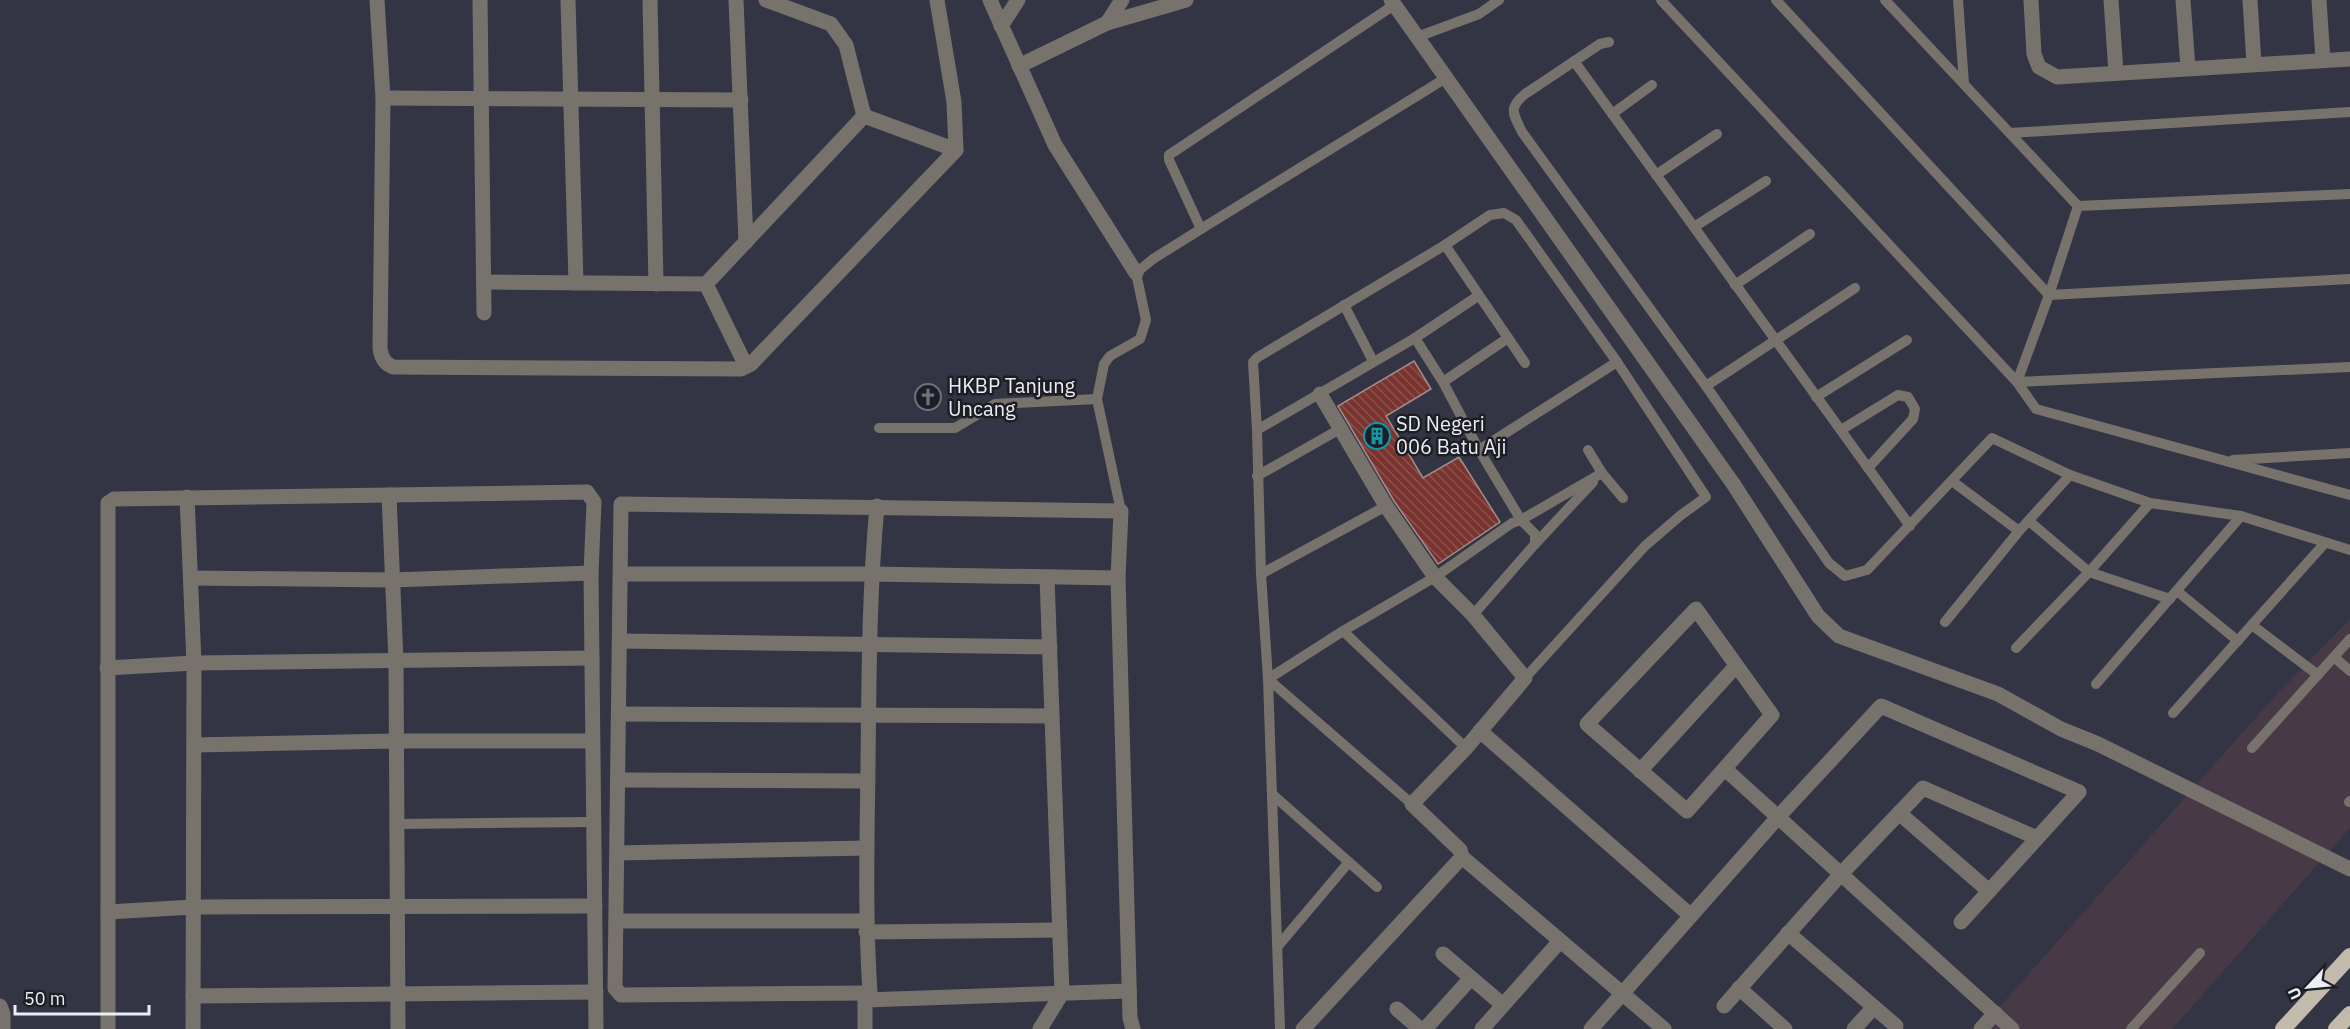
<svg xmlns="http://www.w3.org/2000/svg" width="2350" height="1029" font-family="'IBM Plex Sans',sans-serif">
<defs>
<pattern id="building-back-hatch" width="6" height="6" patternUnits="userSpaceOnUse" patternTransform="scale(1.5)"><rect width="6" height="6" fill="#79342f"/><path d="M-1 5l2 2M0 0l6 6M5-1l2 2" fill="none" stroke="#8c524e"/></pattern>
</defs>
<rect width="100%" height="100%" fill="#343544"/>
<path fill="#483946" d="M2350 619V828L2172 1029H1980L2276 695Z"/>
<path fill="url(#building-back-hatch)" stroke="#a38d8b" stroke-width="1.5" d="M1414 361 1431 389 1386 416 1423 478 1459 457 1500 522 1438 564 1394 501 1338 406Z"/>
<g fill="none" stroke-linecap="round" stroke-linejoin="round">
<g stroke="#77736c" stroke-width="10">
<path d="M1661 0 2017 382 2036 409 2350 495"/>
<path d="M1776 0 2049 295 2350 279"/>
<path d="M1885 0 2078 206 2350 194"/>
<path d="M1958 0 1964 84"/>
<path d="M1417 37 1479 14 1499 0"/>
<path d="M1609 42 1600 44 1525 94C1508 108 1513 113 1522 132L1706 386 1829 563 1845 576 1867 570 1992 438 2070 475 2150 503 2241 516 2350 550"/>
<path d="M1574 61 1910 526"/>
<path d="M1612 114 1652 85"/>
<path d="M2010 133 2350 112"/>
<path d="M1656 175 1717 134"/>
<path d="M2078 206 2049 295 2017 382 2350 367"/>
<path d="M1694 227 1766 181"/>
<path d="M1201 229 1169 160V155L1394 5"/>
<path d="M1445 245 1525 363"/>
<path d="M1735 285 1810 234"/>
<path d="M1344 305 1373 361"/>
<path d="M1415 338 1443 382 1479 450 1617 362"/>
<path d="M1443 382 1508 338"/>
<path d="M1706 386 1855 288"/>
<path d="M1816 397 1907 340"/>
<path d="M879 428H955L995 404 1097 399"/>
<path d="M1257 430 1415 338 1478 296"/>
<path d="M1841 430 1898 395 1908 397 1915 409 1913 419 1868 468"/>
<path d="M1479 450 1521 520 1602 473"/>
<path d="M1588 450 1602 473 1623 498"/>
<path d="M2233 460 2350 453"/>
<path d="M1257 476 1340 429"/>
<path d="M1952 481 2019 531"/>
<path d="M1121 511 1097 399 1104 364 1110 356 1140 339 1146 320 1136 273 1153 259 1201 229 1446 78"/>
<path d="M2029 521 2089 572 2170 599"/>
<path d="M1535 544 1593 482"/>
<path d="M1261 574 1386 506"/>
<path d="M2177 591 2238 641"/>
<path d="M1945 622 2019 531 2070 475"/>
<path d="M2252 625 2318 675"/>
<path d="M1343 631 1466 748"/>
<path d="M2016 648 2089 572 2150 503"/>
<path d="M2334 657 2350 671"/>
<path d="M2096 684 2241 516"/>
<path d="M2173 713 2325 543"/>
<path d="M2252 748 2350 639"/>
<path d="M1272 794 1377 887"/>
<path d="M2349 802 2350 801"/>
<path d="M1412 804 1268 679 1343 631 1435 577 1512 523 1521 520 1535 534V544L1473 615"/>
<path d="M397 824 594 822"/>
<path d="M1278 946 1349 862"/>
<path d="M1280 1029 1268 679 1261 574 1257 430 1253 362 1258 357 1445 245 1490 215 1504 213 1516 220 1617 362 1706 497 1681 515 1645 546 1525 678"/>
<path d="M2131 1029 2200 953"/>
</g>
<g stroke="#77736c" stroke-width="15">
<path d="M377 0 383 98 380 348C381 357 385 364 393 367L741 369 751 364 956 150 954 102 937 0"/>
<path d="M480 0 484 313"/>
<path d="M568 0 576 283"/>
<path d="M650 0 656 284"/>
<path d="M736 0 746 242"/>
<path d="M990 0 1055 145 1136 273"/>
<path d="M1391 0 1734 485 1818 616 1839 636 1998 694 2061 729 2098 744 2350 869"/>
<path d="M2031 0 2034 54 2039 67 2057 77 2350 59"/>
<path d="M2111 0 2116 73"/>
<path d="M2183 0 2188 68"/>
<path d="M2250 0 2254 64"/>
<path d="M2319 0 2323 60"/>
<path d="M1107 23 1122 0"/>
<path d="M1001 26 1018 0"/>
<path d="M1019 66 1107 23 1186 0"/>
<path d="M383 98 741 100"/>
<path d="M864 116 956 150"/>
<path d="M484 282 706 284 864 116 846 45 831 24 766 0"/>
<path d="M706 284 746 366"/>
<path d="M389 495 396 661 398 1029"/>
<path d="M187 497 194 663 193 1029"/>
<path d="M621 574H871L1118 578"/>
<path d="M192 578 392 580 591 573"/>
<path d="M1696 609 1772 715 1687 811 1587 724Z"/>
<path d="M620 641 1050 647"/>
<path d="M107 668 194 663 592 658"/>
<path d="M619 714 1052 716"/>
<path d="M1480 731 1690 915"/>
<path d="M194 745 396 741H592"/>
<path d="M1725 769 2012 1029"/>
<path d="M1640 771 1736 666"/>
<path d="M618 780 868 781"/>
<path d="M1899 813 1989 891"/>
<path d="M617 853 867 848"/>
<path d="M1462 857 1664 1029"/>
<path d="M108 912 193 907 595 906"/>
<path d="M616 921H866"/>
<path d="M866 932 1060 930"/>
<path d="M1788 933 1896 1026"/>
<path d="M1443 954 1503 1005"/>
<path d="M1739 988 1785 1029"/>
<path d="M870 993 621 995 615 988 621 504 1121 511 1118 578 1130 1018 1133 1029"/>
<path d="M193 996 596 992"/>
<path d="M865 1000 1129 991"/>
<path d="M0 1006 3 1014V1029"/>
<path d="M1724 1006 1841 874 1923 788 2037 838"/>
<path d="M1397 1009 1420 1029"/>
<path d="M108 1029V503L114 499 587 492 594 502 591 573 596 1029"/>
<path d="M865 1029V1000L870 993C865 917 867 841 868 765 869 679 869 593 877 506"/>
<path d="M1040 1029 1062 993 1047 577"/>
<path d="M1303 1029 1462 857 1460 850 1412 804 1466 748 1525 678 1473 615 1435 577 1386 506 1320 394"/>
<path d="M1425 1029 1471 978"/>
<path d="M1482 1029 1560 941"/>
<path d="M1591 1029 1779 816 1881 706 2079 792 1961 922"/>
<path d="M1854 1029 1874 1007"/>
<path d="M1981 1029 1995 1013"/>
</g>
<g stroke="#c2baaa" stroke-width="16">
<path d="M2283 1029 2350 956"/>
<path d="M2336 1029 2350 1014"/>
</g>
</g>
<defs>
<symbol id="church-ring" viewBox="-11 -11 22 22"><circle r="9.5" fill="#1d1d24" stroke="#6b7280" stroke-width="1.5"/><path d="M-1.2-6h2.4v3.5h3.3v2.4h-3.3V6h-2.4V-.1h-3.3v-2.4h3.3Z" fill="#6b7280"/></symbol>
<symbol id="building-ring" viewBox="-11 -11 22 22"><circle r="9.5" fill="#1d1d24" stroke="#0f9aa8" stroke-width="1.5"/><path d="M-4-6H4V6H1V3H-1V6H-4ZM-2.5-4.3h1.7v1.8h-1.7ZM.8-4.3h1.7v1.8H.8ZM-2.5-1h1.7V.8h-1.7ZM.8-1h1.7V.8H.8Z" fill="#0f9aa8"/></symbol>
</defs>
<g fill-rule="evenodd">
<use href="#church-ring" x="913" y="382" width="30" height="30"/>
<use href="#building-ring" x="1362" y="421" width="30" height="30"/>
</g>
<g text-anchor="middle" stroke-width="5" stroke-linejoin="round" paint-order="stroke">
<g font-size="20" fill="#ebedf7" stroke="#1d1d24" text-anchor="start">
<text x="948" y="393">HKBP Tanjung<tspan x="948" dy="23">Uncang</tspan></text>
<text x="1396" y="431">SD Negeri<tspan x="1396" dy="23">006 Batu Aji</tspan></text>
</g>
</g>
<g transform="translate(2308 987) rotate(244)" stroke="#1d1d24" stroke-width="4.5" paint-order="stroke">
<path d="M0-4.5L10 22L0 15L-10 22Z" fill="#ebedf7"/>
<text y="-9" font-size="16" font-weight="bold" text-anchor="middle" fill="#ebedf7">U</text>
</g>
<path d="M15 1005v9h134v-9" fill="none" stroke="#ebedf7" stroke-width="3"/>
<text x="24" y="1005" font-size="18" fill="#ebedf7" stroke="#1d1d24" stroke-width="4.5" paint-order="stroke">50 m</text>
</svg>
